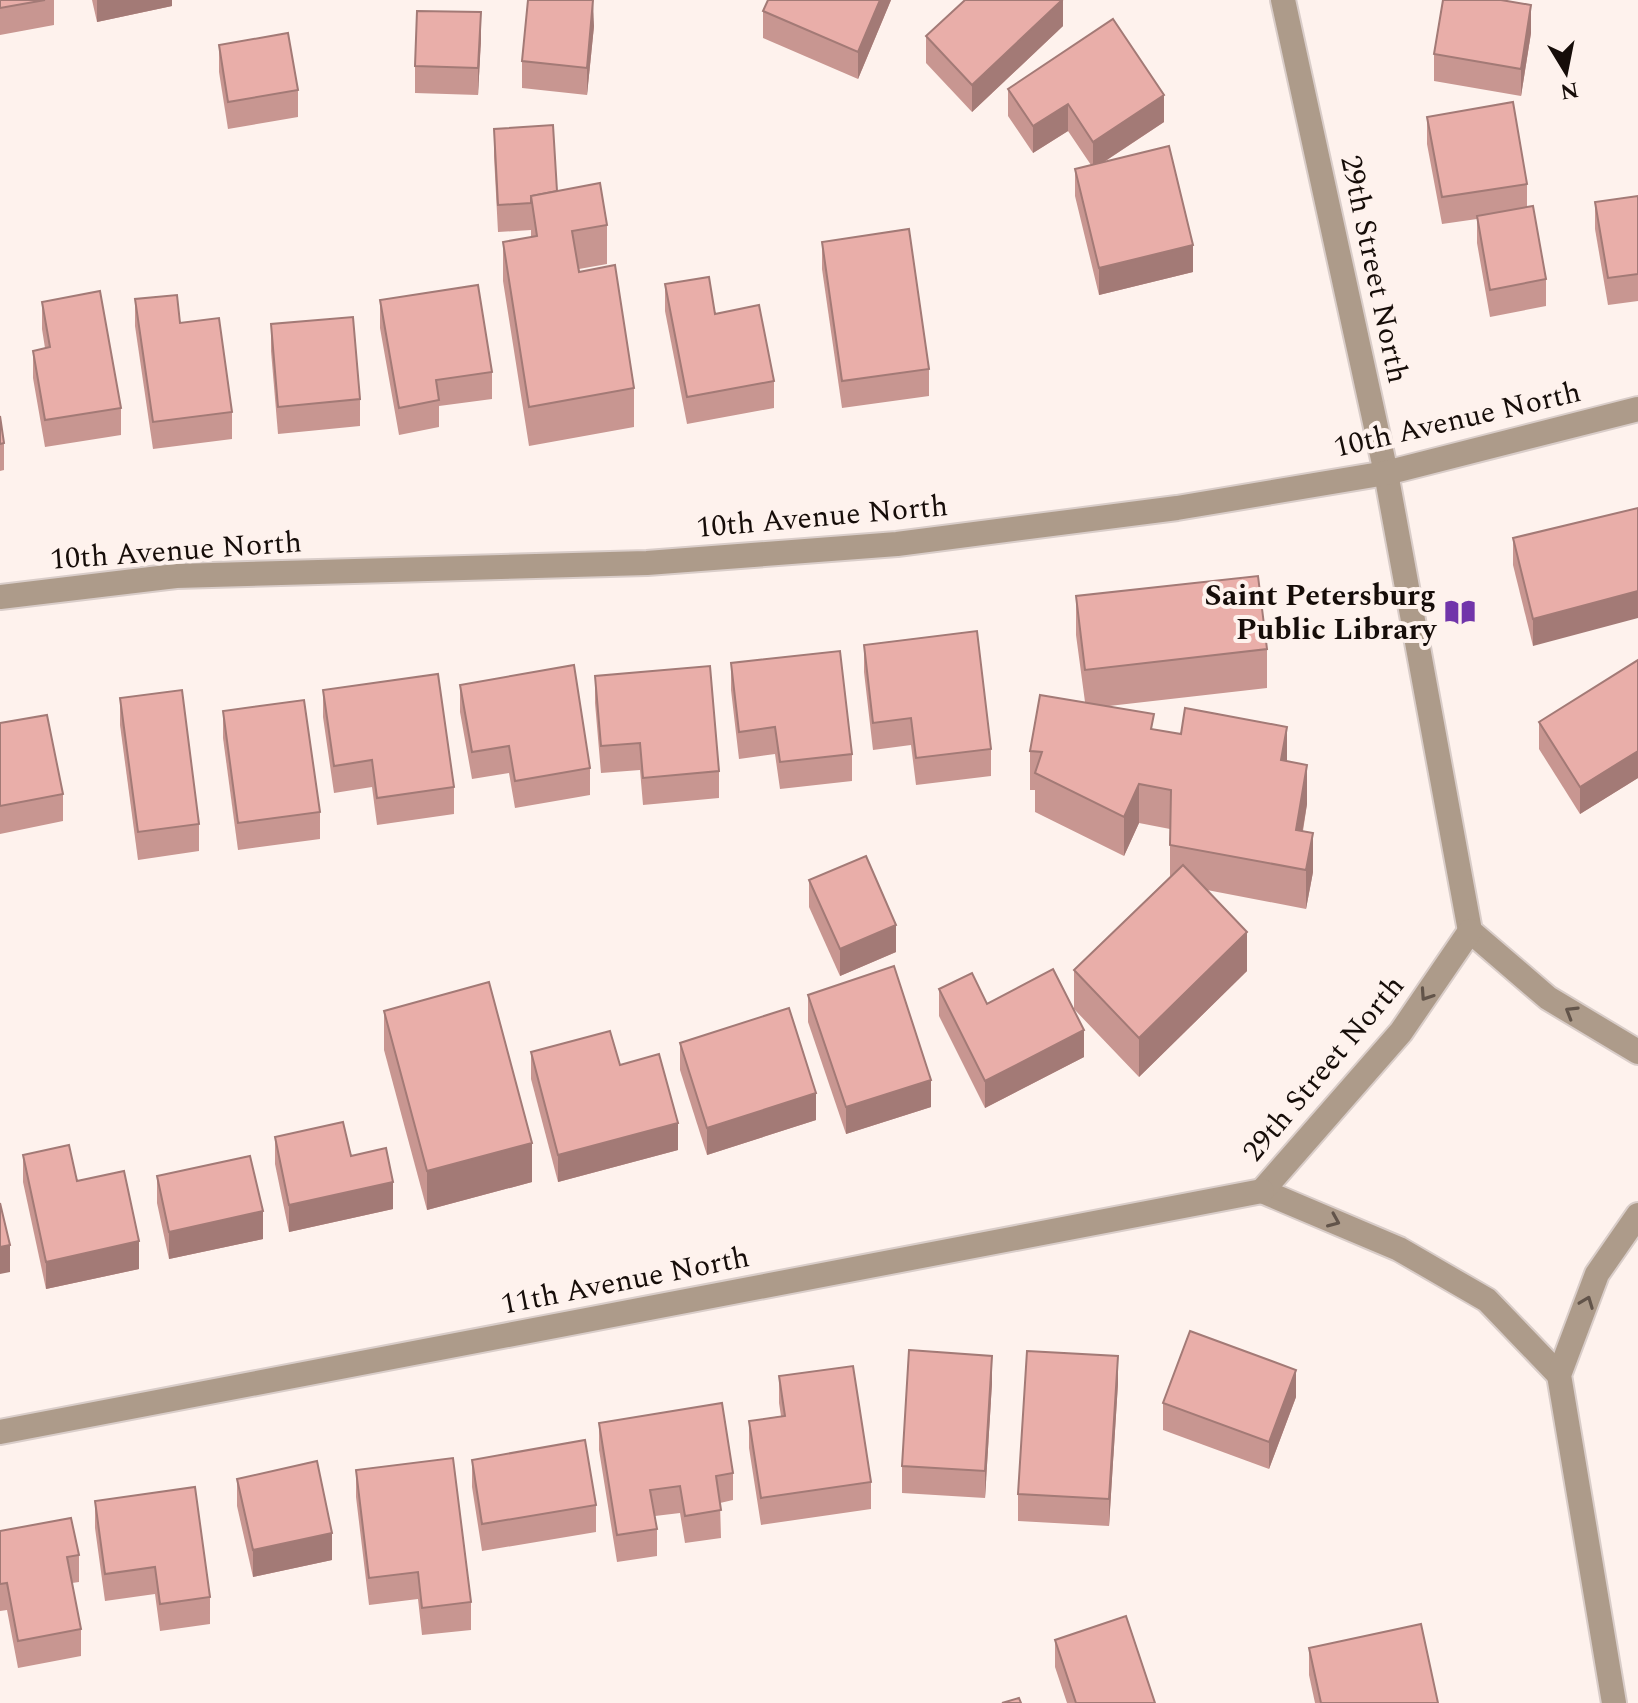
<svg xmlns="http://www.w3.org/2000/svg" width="1638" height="1703" font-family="Spectral,serif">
<rect width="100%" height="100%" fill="#fef2ed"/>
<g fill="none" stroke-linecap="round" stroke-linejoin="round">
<defs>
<g id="minor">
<path d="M1283 0 1386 473 1470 931 1548 998 1638 1052"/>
<path d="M0 597 176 576 647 563 897 544 1177 508 1386 473 1638 409"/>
<path d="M1262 1191 1399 1249 1487 1300 1559 1375"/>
<path d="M1262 1191 1401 1032 1470 931"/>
<path d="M0 1432 1262 1191"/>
<path d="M1614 1703 1559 1375 1597 1274 1638 1215"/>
</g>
</defs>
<use href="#minor" stroke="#d9cdc9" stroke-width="28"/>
<use href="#minor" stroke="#ad9b8a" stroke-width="24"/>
</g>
<g fill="#c89691">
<path d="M0 0H54V25L0 35Z"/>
<path d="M92 0H172V6L97 22Z"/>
<path d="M891 0 858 79 763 38V11Z"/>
<path d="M1063 0V26L972 112 926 63V36Z"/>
<path d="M594 26 587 95 522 88V61Z"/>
<path d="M1531 33 1521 96 1434 81V54Z"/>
<path d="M481 39 478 95 415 93V66Z"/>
<path d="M219 45 298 90V117L228 129 219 72Z"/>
<path d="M1008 89 1164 122 1104 162 1193 272 1099 295 1075 196V169L1091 165 1068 131 1033 153 1008 116Z"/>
<path d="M1427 117 1527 184V207L1546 279V306L1490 317 1477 243V219L1442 224 1427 144Z"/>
<path d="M494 129 557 191 607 225V264L579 269 634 388V427L529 446 503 281V242L531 237V230L498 232 494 156Z"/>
<path d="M1638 196V301L1608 305 1595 229V202Z"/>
<path d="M822 242 929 369V396L842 408 822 269Z"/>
<path d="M665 284 715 314 774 381V408L687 424 665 311Z"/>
<path d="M135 299 180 323 232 412V439L153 449 135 326Z"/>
<path d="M380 300 492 372V399L439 406V427L399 435 380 328Z"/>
<path d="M42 302 121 408V435L45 447 33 378V351L45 348 42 329Z"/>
<path d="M271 324 360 399V426L278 434 271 351Z"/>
<path d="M0 416 4 443V470L0 471Z"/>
<path d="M1638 508 1533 646 1513 565V538Z"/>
<path d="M1076 596 1267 649V688L1109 706 1154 730 1287 761 1307 804 1303 831 1313 872 1306 909 1207 890 1247 971 1139 1077 1074 1009V970L1170 877V829L1139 823 1124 856 1035 812V790H1030V751L1085 702 1076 635Z"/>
<path d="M864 645 991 749V776L916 785 911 745 873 750 864 672Z"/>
<path d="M1638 660V778L1580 814 1539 749V722Z"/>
<path d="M731 663 852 754V781L780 789 775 754 739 759 731 690Z"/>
<path d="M595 676 719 771V798L643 805 640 770 601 773 595 703Z"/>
<path d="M460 685 590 768V795L515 808 509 773 472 779 460 712Z"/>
<path d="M323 690 454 787V814L377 825 372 787 334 793 323 717Z"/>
<path d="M120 698 199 824V851L138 860 120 725Z"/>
<path d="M223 711 320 812V839L238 850 223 738Z"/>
<path d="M0 723 63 794V821L0 834Z"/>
<path d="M809 880 896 952 840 976 809 907Z"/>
<path d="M939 989 987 1004 1084 1057 985 1108 939 1016Z"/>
<path d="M808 995 931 1107 846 1134 808 1022Z"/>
<path d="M384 1011 532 1182 427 1210 384 1050Z"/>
<path d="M680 1043 816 1120 707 1155 680 1070Z"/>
<path d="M531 1052 620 1065 678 1150 558 1182 531 1079Z"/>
<path d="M275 1137 351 1156 393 1209 289 1232 275 1164Z"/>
<path d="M23 1155 77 1181 139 1269 46 1289 23 1182Z"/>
<path d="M157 1176 263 1239 169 1259 157 1203Z"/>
<path d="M779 1376 871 1482V1509L761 1525 749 1448V1421L781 1416 779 1403Z"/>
<path d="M992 1383 985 1498 902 1493V1466Z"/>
<path d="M1118 1383 1109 1526 1018 1521V1494Z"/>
<path d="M1296 1397 1269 1469 1163 1430V1403Z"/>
<path d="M599 1423 733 1473V1500L720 1503 721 1538 685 1543 680 1513 655 1516 657 1529V1556L617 1562 599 1450Z"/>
<path d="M472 1460 596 1505V1532L482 1551 472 1487Z"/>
<path d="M356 1470 471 1602V1630L422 1635 418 1599 369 1605 356 1497Z"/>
<path d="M237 1479 332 1560 253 1577 237 1506Z"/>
<path d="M95 1501 210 1597V1624L160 1631 155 1594 105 1601 95 1528Z"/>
<path d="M0 1531 79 1555V1582L72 1583 81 1629V1656L18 1668 7 1610 0 1611Z"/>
<path d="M1055 1640 1155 1703H1067L1055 1667Z"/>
<path d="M1309 1648 1438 1703H1315L1309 1675Z"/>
</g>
<g fill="#a37a76">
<path d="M97 0H172V6L97 22Z"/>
<path d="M593 0 594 26 587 95V68Z"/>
<path d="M880 0H891L858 79V52Z"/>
<path d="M1062 0H1063V26L972 112V85Z"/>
<path d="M1531 5V33L1521 96V69Z"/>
<path d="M481 12V39L478 95V68Z"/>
<path d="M1164 95V122L1093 169V142Z"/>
<path d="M1068 104V131L1033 153V126Z"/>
<path d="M1193 245V272L1099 295V268Z"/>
<path d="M1638 591V618L1533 646V619Z"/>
<path d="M1287 727V766L1281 760Z"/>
<path d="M1638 751V778L1580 814V787Z"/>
<path d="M1307 765V804L1296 869V830Z"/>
<path d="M1139 784V823L1124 856V817Z"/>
<path d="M1313 833V872L1306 909V870Z"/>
<path d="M896 925V952L840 976V949Z"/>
<path d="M1247 932V971L1139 1077V1038Z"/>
<path d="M1084 1030V1057L985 1108V1081Z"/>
<path d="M931 1080V1107L846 1134V1107Z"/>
<path d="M816 1093V1120L707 1155V1128Z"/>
<path d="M678 1123V1150L558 1182V1155Z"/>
<path d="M532 1143V1182L427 1210V1171Z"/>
<path d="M393 1182V1209L289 1232V1205Z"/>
<path d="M263 1211V1239L169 1259V1232Z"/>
<path d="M139 1241V1269L46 1289V1262Z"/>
<path d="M10 1245V1272L0 1274V1247Z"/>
<path d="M992 1356V1383L985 1498V1471Z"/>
<path d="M1118 1356V1383L1109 1526V1499Z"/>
<path d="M1296 1370V1397L1269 1469V1442Z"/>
<path d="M332 1533V1560L253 1577V1550Z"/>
</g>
<g fill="#e9aea9" stroke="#a37a76" stroke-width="2">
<path d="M0 0H45L0 8Z"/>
<path d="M528 0H593L587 68 522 61Z"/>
<path d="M768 0H880L858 52 763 11Z"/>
<path d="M965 0H1062L972 85 926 36Z"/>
<path d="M1443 0H1501L1531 5 1521 69 1434 54Z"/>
<path d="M417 11 481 12 478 68 415 66Z"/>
<path d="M1113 19 1164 95 1093 142 1068 104 1033 126 1008 89Z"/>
<path d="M288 33 298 90 228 102 219 45Z"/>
<path d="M1513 102 1527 184 1442 197 1427 117Z"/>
<path d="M553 125 557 191 531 196V203L498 205 494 129Z"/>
<path d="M1169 146 1193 245 1099 268 1075 169Z"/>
<path d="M600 183 607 225 572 231 579 272 615 265 634 388 529 407 503 242 537 236 531 196Z"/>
<path d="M1638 196V274L1608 278 1595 202Z"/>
<path d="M1533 206 1546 279 1490 290 1477 216Z"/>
<path d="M909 229 929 369 842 381 822 242Z"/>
<path d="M709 277 715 314 759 305 774 381 687 397 665 284Z"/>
<path d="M478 285 492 372 436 380 439 400 399 408 380 300Z"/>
<path d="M100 291 121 408 45 420 33 351 50 347 42 302Z"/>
<path d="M177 295 180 323 219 318 232 412 153 422 135 299Z"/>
<path d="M353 317 360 399 278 407 271 324Z"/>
<path d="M0 416 4 443 0 444Z"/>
<path d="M1638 508V591L1533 619 1513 538Z"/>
<path d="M1258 576 1267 649 1085 670 1076 596Z"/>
<path d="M977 631 991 749 916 758 911 718 873 723 864 645Z"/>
<path d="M840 651 852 754 780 762 775 727 739 732 731 663Z"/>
<path d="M1638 660V751L1580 787 1539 722Z"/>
<path d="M574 665 590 768 515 781 509 746 472 752 460 685Z"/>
<path d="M710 666 719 771 643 778 640 743 601 746 595 676Z"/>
<path d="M438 674 454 787 377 798 372 760 334 766 323 690Z"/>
<path d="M182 690 199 824 138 832 120 698Z"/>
<path d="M1040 695 1154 714 1151 729 1181 734 1185 708 1287 727 1281 760 1307 765 1296 830 1313 833 1306 870 1170 845 1171 790 1139 784 1124 817 1035 773 1042 752 1030 751Z"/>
<path d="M304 700 320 812 238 823 223 711Z"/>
<path d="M47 715 63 794 0 806V723Z"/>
<path d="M866 856 896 925 840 949 809 880Z"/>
<path d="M1183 865 1247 932 1139 1038 1074 970Z"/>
<path d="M894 966 931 1080 846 1107 808 995Z"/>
<path d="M1053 969 1084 1030 985 1081 939 989 972 973 987 1004Z"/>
<path d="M489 982 532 1143 427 1171 384 1011Z"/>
<path d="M789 1008 816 1093 707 1128 680 1043Z"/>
<path d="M610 1031 620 1065 659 1054 678 1123 558 1155 531 1052Z"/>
<path d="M343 1122 351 1156 386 1148 393 1182 289 1205 275 1137Z"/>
<path d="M69 1145 77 1181 124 1171 139 1241 46 1262 23 1155Z"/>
<path d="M250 1156 263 1211 169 1232 157 1176Z"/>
<path d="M0 1203 10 1245 0 1247Z"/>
<path d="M1190 1331 1296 1370 1269 1442 1163 1403Z"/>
<path d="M909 1350 992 1356 985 1471 902 1466Z"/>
<path d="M1027 1351 1118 1356 1109 1499 1018 1494Z"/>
<path d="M853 1366 871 1482 761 1498 749 1421 785 1416 779 1376Z"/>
<path d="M722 1403 733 1473 716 1476 721 1510 685 1516 680 1486 650 1490 657 1529 617 1535 599 1423Z"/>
<path d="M585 1440 596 1505 482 1524 472 1460Z"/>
<path d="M453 1458 471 1602 422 1608 418 1572 369 1578 356 1470Z"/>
<path d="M317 1461 332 1533 253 1550 237 1479Z"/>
<path d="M195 1487 210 1597 160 1604 155 1567 105 1574 95 1501Z"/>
<path d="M71 1518 79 1555 67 1557 81 1629 18 1641 7 1583 0 1584V1531Z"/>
<path d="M1126 1616 1155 1703H1076L1055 1640Z"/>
<path d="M1421 1624 1438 1703H1321L1309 1648Z"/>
<path d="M1019 1698 1021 1703H1002Z"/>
</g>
<defs><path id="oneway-chevron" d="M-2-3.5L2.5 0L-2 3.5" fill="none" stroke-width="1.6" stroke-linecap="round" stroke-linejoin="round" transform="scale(2)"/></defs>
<g stroke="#62544a">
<use href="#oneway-chevron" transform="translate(1426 995) rotate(124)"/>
<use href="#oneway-chevron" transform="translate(1571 1012) rotate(-149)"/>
<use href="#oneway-chevron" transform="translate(1334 1221) rotate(23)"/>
<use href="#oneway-chevron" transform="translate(1587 1302) rotate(-69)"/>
</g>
<defs>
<symbol id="library-bare" viewBox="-9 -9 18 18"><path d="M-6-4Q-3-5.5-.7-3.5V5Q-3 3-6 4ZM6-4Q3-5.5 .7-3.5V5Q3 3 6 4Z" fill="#7135aa" stroke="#fef2ed" stroke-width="2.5" paint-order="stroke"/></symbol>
</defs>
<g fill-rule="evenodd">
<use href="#library-bare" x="1438" y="590" width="44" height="44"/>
</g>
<g text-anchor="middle" stroke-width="8" stroke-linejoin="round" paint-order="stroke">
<g font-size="30" fill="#160d09" stroke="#fef2ed">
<text transform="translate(1375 269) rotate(78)" y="10">29th Street North</text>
<text transform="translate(1457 419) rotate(-13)" y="10">10th Avenue North</text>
<text transform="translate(822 516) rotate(-5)" y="10">10th Avenue North</text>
<text transform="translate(176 550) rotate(-4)" y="10">10th Avenue North</text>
<text transform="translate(1323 1068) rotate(-50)" y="10">29th Street North</text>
<text transform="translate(625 1280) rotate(-11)" y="10">11th Avenue North</text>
</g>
<g font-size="30" font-weight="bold" fill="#160d09" stroke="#fef2ed" text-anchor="end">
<text x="1436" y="605">Saint Petersburg<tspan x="1436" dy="34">Public Library</tspan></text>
</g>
</g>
<g transform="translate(1566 72) rotate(170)" stroke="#fef2ed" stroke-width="6" paint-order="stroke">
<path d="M0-6L14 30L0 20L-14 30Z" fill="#160d09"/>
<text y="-12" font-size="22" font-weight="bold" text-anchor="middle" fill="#160d09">N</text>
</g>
</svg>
